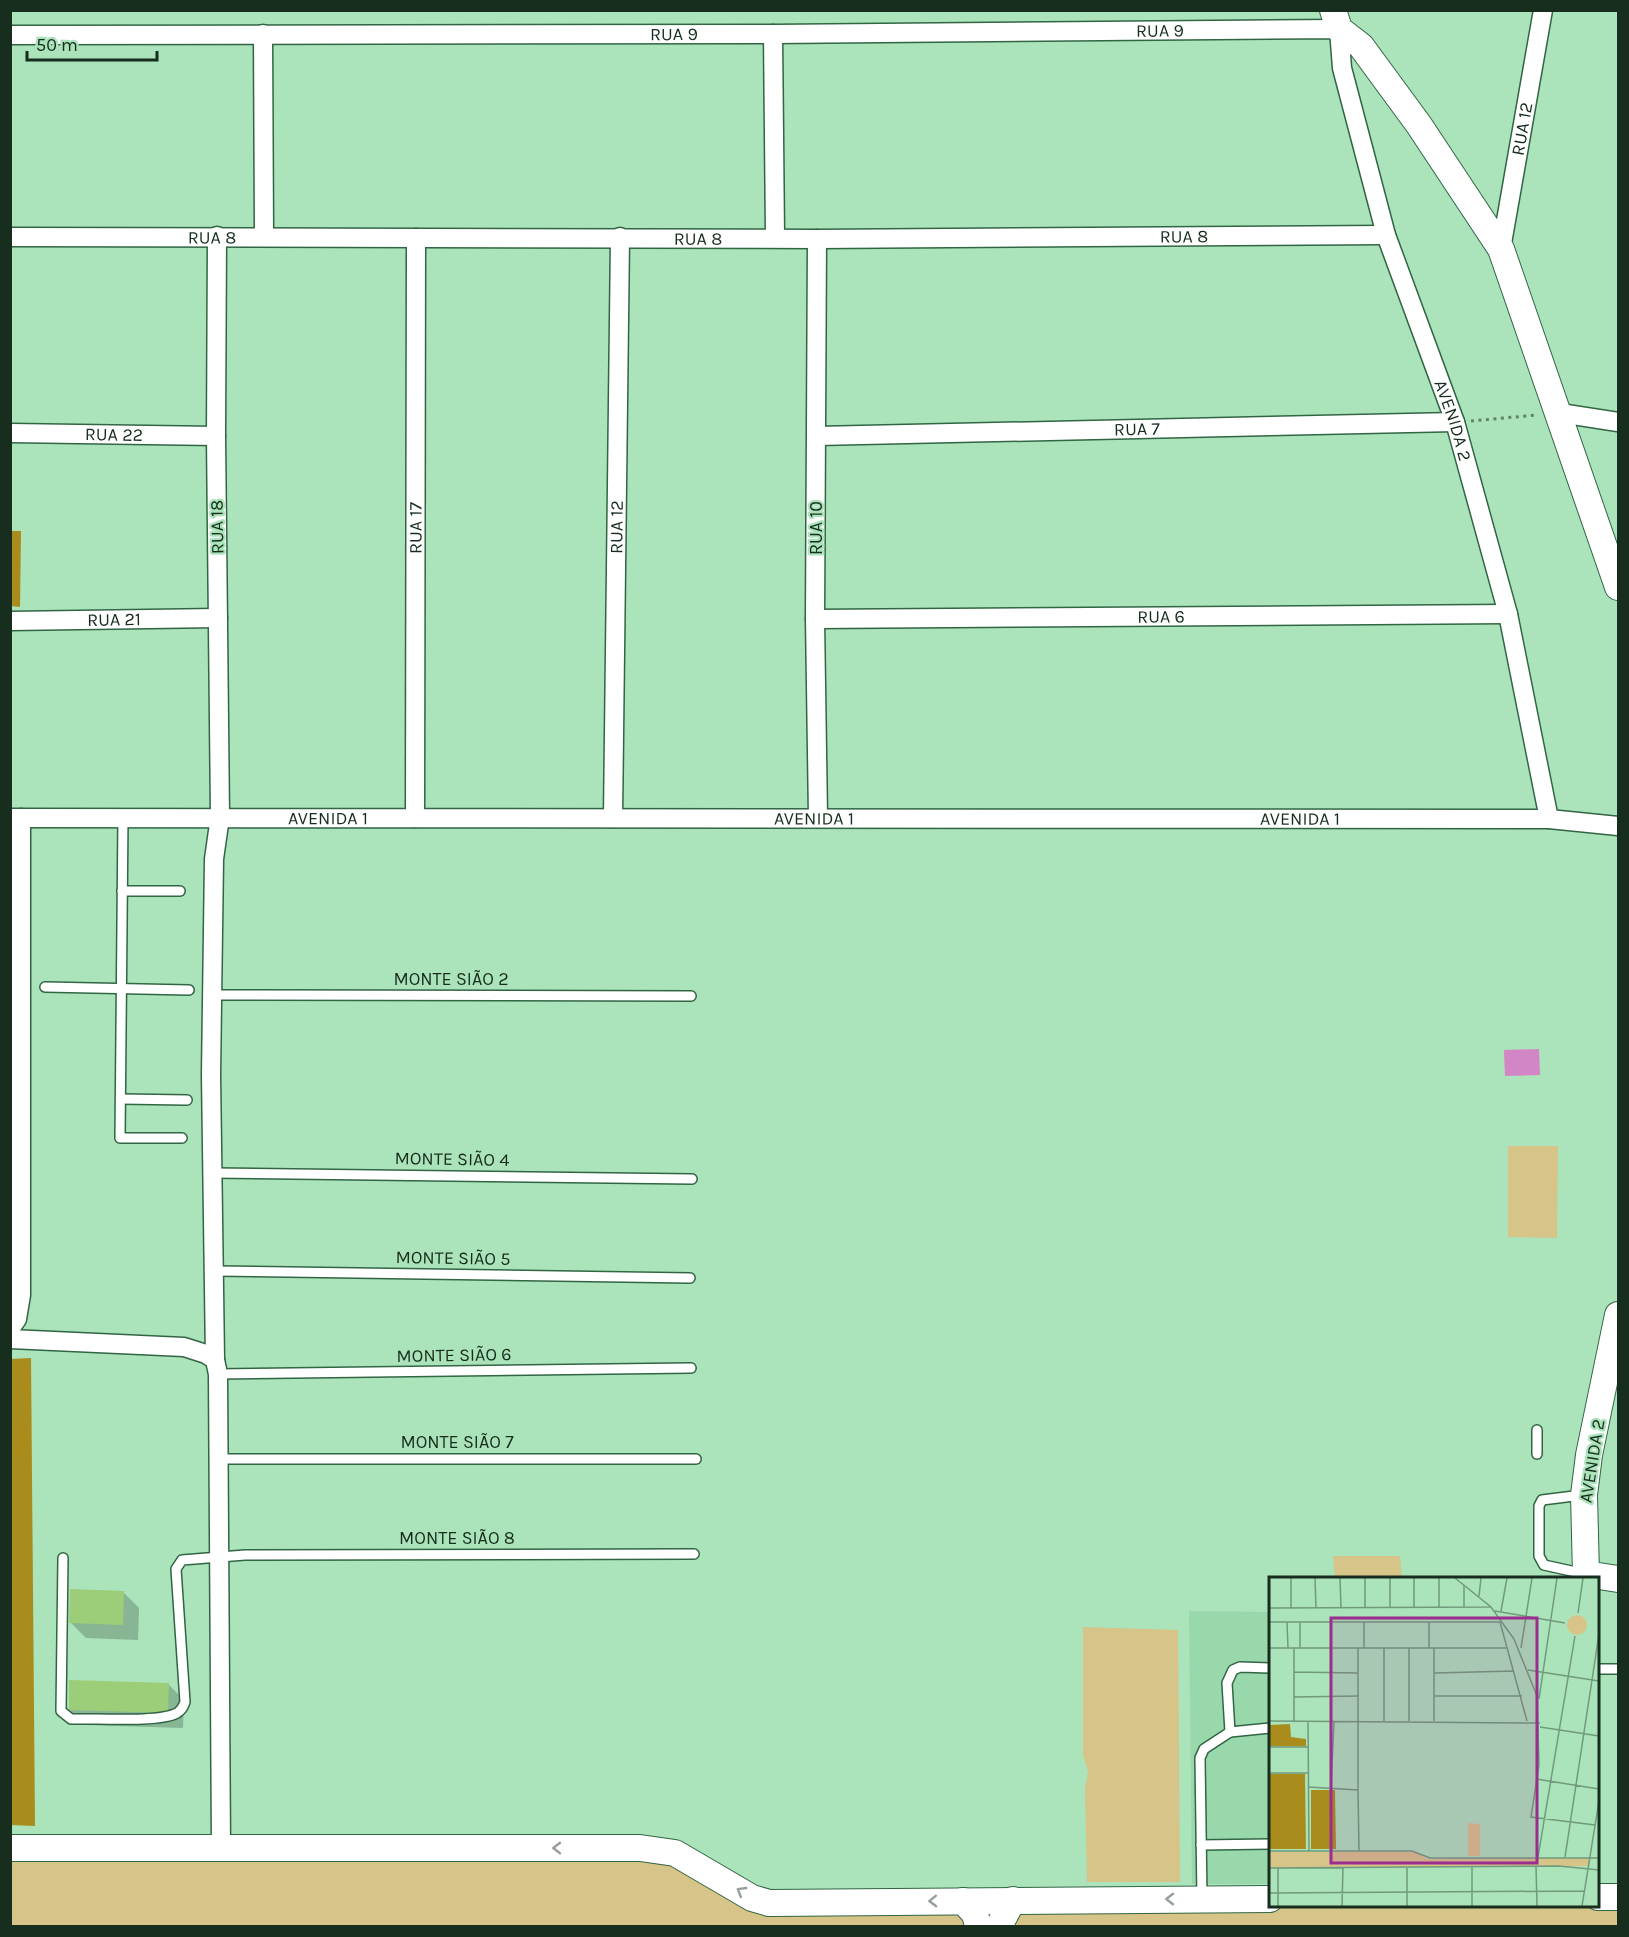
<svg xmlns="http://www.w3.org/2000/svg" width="1629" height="1937" font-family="Karla,sans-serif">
<rect width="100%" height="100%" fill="#abe3ba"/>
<path fill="#99d8ab" d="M1189 1611 1270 1612V1884H1192Z"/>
<g fill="#d6c489">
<path d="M1508 1146H1558L1557 1238 1508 1237Z"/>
<path d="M1333 1556H1400L1402 1578H1335Z"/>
<path d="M1083 1627 1178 1630 1180 1882H1087L1085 1789 1088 1772 1083 1755Z"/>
<path d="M663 1856 768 1907 1598 1906 1618 1902V1926H11L10 1857Z"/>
</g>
<g fill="#a98c1c">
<path d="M11 531H21L20 607 11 606Z"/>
<path d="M31 1358 35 1826 10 1825V1359Z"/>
</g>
<path fill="#d386c6" d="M1539 1049 1540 1075 1505 1076 1504 1050Z"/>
<g fill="#0003">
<path d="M123 1592 139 1608 138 1640 86 1638 70 1622Z"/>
<path d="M168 1684 184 1700 183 1728 86 1725 70 1710Z"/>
</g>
<g fill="#9ccd78">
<path d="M70 1589 124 1591 123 1625 69 1623Z"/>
<path d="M69 1680 169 1683 168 1713 69 1710Z"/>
</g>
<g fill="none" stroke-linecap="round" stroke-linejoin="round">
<defs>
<g id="lane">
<path d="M123 817 120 1138H182"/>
<path d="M122 891H180"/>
<path d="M45 987 189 990"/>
<path d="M212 995 691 996"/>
<path d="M121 1099 187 1100"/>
<path d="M213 1173 692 1179"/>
<path d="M215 1271 690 1278"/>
<path d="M218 1374 691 1368"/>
<path d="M1537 1430V1454"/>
<path d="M218 1459H696"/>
<path d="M1582 1495 1542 1500 1539 1506V1556L1544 1565 1585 1574"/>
<path d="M63 1558 61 1711 71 1719C94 1718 159 1723 177 1713 182 1710 183 1707 185 1702L176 1569 182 1560 245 1555 694 1554"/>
<path d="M1270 1668 1240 1667 1233 1670 1227 1683 1230 1732 1270 1728"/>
<path d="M1598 1669H1618"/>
<path d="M1201 1845 1270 1844"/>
<path d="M1202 1898 1200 1758 1204 1749 1230 1732"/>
</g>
<g id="street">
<path d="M263 34 264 236"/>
<path d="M773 34 775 237"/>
<path id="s1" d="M10 35 773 34 1339 29 1342 68 1386 235 1455 422 1508 614 1549 819"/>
<path id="s2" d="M10 237 817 239 1386 235"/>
<path d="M817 239 815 619 818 817"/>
<path id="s3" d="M1501 249 1543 10"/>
<path d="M1560 413 1618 422"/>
<path id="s4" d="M10 433 216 436"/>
<path id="s5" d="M817 436 1455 422"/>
<path id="s6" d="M815 619 1508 614"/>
<path id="s7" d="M10 621 218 618"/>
<path id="s8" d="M10 818 1549 819 1618 826"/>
<path id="s9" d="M415 818 416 238"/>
<path id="s10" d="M613 818 620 237"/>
<path d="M10 1329 17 1319 21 1295V818"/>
<path d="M10 1339 184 1347 206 1354 215 1360 218 1374 221 1848"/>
<path d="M215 1360 211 1075 214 859 220 817 216 436 217 236"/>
</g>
<g id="secondary">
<path d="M1333 10 1339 29 1361 46 1419 125 1501 249 1618 587"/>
<path d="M1618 1315 1589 1455 1584 1495 1586 1574 1618 1579"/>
<path d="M10 1848H640L675 1853 752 1898 769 1903 1270 1899"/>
<path d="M1598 1897H1618"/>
<path d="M963 1901 975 1914 978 1926"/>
<path d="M999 1926 1013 1900"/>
</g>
</defs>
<use href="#lane" stroke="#316543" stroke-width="12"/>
<use href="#street" stroke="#316543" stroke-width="21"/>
<use href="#secondary" stroke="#316543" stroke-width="28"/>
<path stroke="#5f8569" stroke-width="3" stroke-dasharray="3 4.5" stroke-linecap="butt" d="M1471 421 1537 415"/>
<use href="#lane" stroke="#fff" stroke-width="9"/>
<use href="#street" stroke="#fff" stroke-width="18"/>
<use href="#secondary" stroke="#fff" stroke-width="26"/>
</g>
<defs><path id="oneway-chevron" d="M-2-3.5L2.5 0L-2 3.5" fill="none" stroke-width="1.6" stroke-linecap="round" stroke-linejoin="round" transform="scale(1.5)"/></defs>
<g stroke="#97a09a">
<use href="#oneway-chevron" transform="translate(557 1848) rotate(-180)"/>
<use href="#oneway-chevron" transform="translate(741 1891) rotate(-149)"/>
<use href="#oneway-chevron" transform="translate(1170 1899) rotate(180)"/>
<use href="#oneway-chevron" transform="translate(933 1901) rotate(179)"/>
</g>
<g text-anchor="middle" stroke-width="4.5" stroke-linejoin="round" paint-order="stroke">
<g font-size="18" fill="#172d1e" stroke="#abe3ba">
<text dy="6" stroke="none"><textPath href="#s1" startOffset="1150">RUA 9</textPath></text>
<text dy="6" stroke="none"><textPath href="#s1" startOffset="664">RUA 9</textPath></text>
<text dy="6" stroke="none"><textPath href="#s3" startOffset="122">RUA 12</textPath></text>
<text dy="6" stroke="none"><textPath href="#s2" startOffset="202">RUA 8</textPath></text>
<text dy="6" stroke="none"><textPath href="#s2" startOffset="1174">RUA 8</textPath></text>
<text dy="6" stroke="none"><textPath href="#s2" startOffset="688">RUA 8</textPath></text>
<text dy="6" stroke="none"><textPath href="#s1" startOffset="1738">AVENIDA 2</textPath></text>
<text dy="6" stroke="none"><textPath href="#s5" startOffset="320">RUA 7</textPath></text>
<text dy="6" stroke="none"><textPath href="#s4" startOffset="104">RUA 22</textPath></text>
<text transform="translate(217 527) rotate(-91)" y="6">RUA 18</text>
<text dy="6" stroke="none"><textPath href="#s9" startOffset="290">RUA 17</textPath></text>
<text dy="6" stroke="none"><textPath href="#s10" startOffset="291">RUA 12</textPath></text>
<text transform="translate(816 528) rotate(-90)" y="6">RUA 10</text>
<text dy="6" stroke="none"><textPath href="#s6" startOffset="346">RUA 6</textPath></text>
<text dy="6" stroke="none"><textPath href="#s7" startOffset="104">RUA 21</textPath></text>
<text dy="6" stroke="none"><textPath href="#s8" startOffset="318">AVENIDA 1</textPath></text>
<text dy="6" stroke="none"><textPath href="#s8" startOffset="804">AVENIDA 1</textPath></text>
<text dy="6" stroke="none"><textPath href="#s8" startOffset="1290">AVENIDA 1</textPath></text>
<text x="451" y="985">MONTE SIÃO 2</text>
<text transform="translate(452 1159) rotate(1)" y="6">MONTE SIÃO 4</text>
<text transform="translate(453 1258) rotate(1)" y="6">MONTE SIÃO 5</text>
<text transform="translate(454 1355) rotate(-1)" y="6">MONTE SIÃO 6</text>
<text x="457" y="1448">MONTE SIÃO 7</text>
<text transform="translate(1592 1461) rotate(-81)" y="6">AVENIDA 2</text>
<text x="457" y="1544">MONTE SIÃO 8</text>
</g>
</g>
<g transform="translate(1269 1577)">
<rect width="330" height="330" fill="#abe3ba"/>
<path d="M298 48a10 10 0 1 1 20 0a10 10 0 1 1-20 0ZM199 246 211 247V279H199ZM0 275H146L159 282 322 281 320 289 0 291Z" fill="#d6c489"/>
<path d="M21 147 22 160 37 162V169H0V148ZM0 197H36L37 272H0ZM42 213H66L67 272H42Z" fill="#a98c1c"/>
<path fill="none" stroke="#709a7c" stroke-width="1.5" d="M22 1V31M46 1 47 31M71 1 72 31M96 1V31M121 1V31M186 1 222 30 245 62 268 119 270 188 262 240 326 248M195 8V31M210 19 212 1M0 31 221 30M145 31V1M170 31V1M226 34 296 46M232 34 238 1M309 36 314 1M0 45H231M18 45 19 71M95 45V71M160 45V71M231 45 258 144M31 46V71M0 71H237M165 71V144M252 71 263 1M259 93 330 104M25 95 89 96M165 96 245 94M165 119H253M25 120 90 119M270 122 288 1M0 144 271 146M25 144V71M39 144 40 274M115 144V71M140 144V71M271 150 330 159M0 170H40M0 196H39M267 202 330 212M39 210 89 213 90 274M62 210 65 144M89 213V71M0 274H143L161 281H330M269 280 306 59M296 280 330 57M267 289 268 329M138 290V329M203 290V329M0 291 290 289 330 293M0 316 316 314M9 329V291M73 329 74 290M313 329 330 224"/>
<path fill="#9a2d8d" fill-opacity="0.15" stroke="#9a2d8d" stroke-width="3" d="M62 41H268V286H62Z"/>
<rect width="330" height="330" fill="none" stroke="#172d1e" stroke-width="3"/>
</g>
<rect width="1629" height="1937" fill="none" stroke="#172d1e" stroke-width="24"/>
<path d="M27 51v9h130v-9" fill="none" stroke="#172d1e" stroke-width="3"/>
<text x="36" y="51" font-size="18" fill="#172d1e" stroke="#abe3ba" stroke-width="4.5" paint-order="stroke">50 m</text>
</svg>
